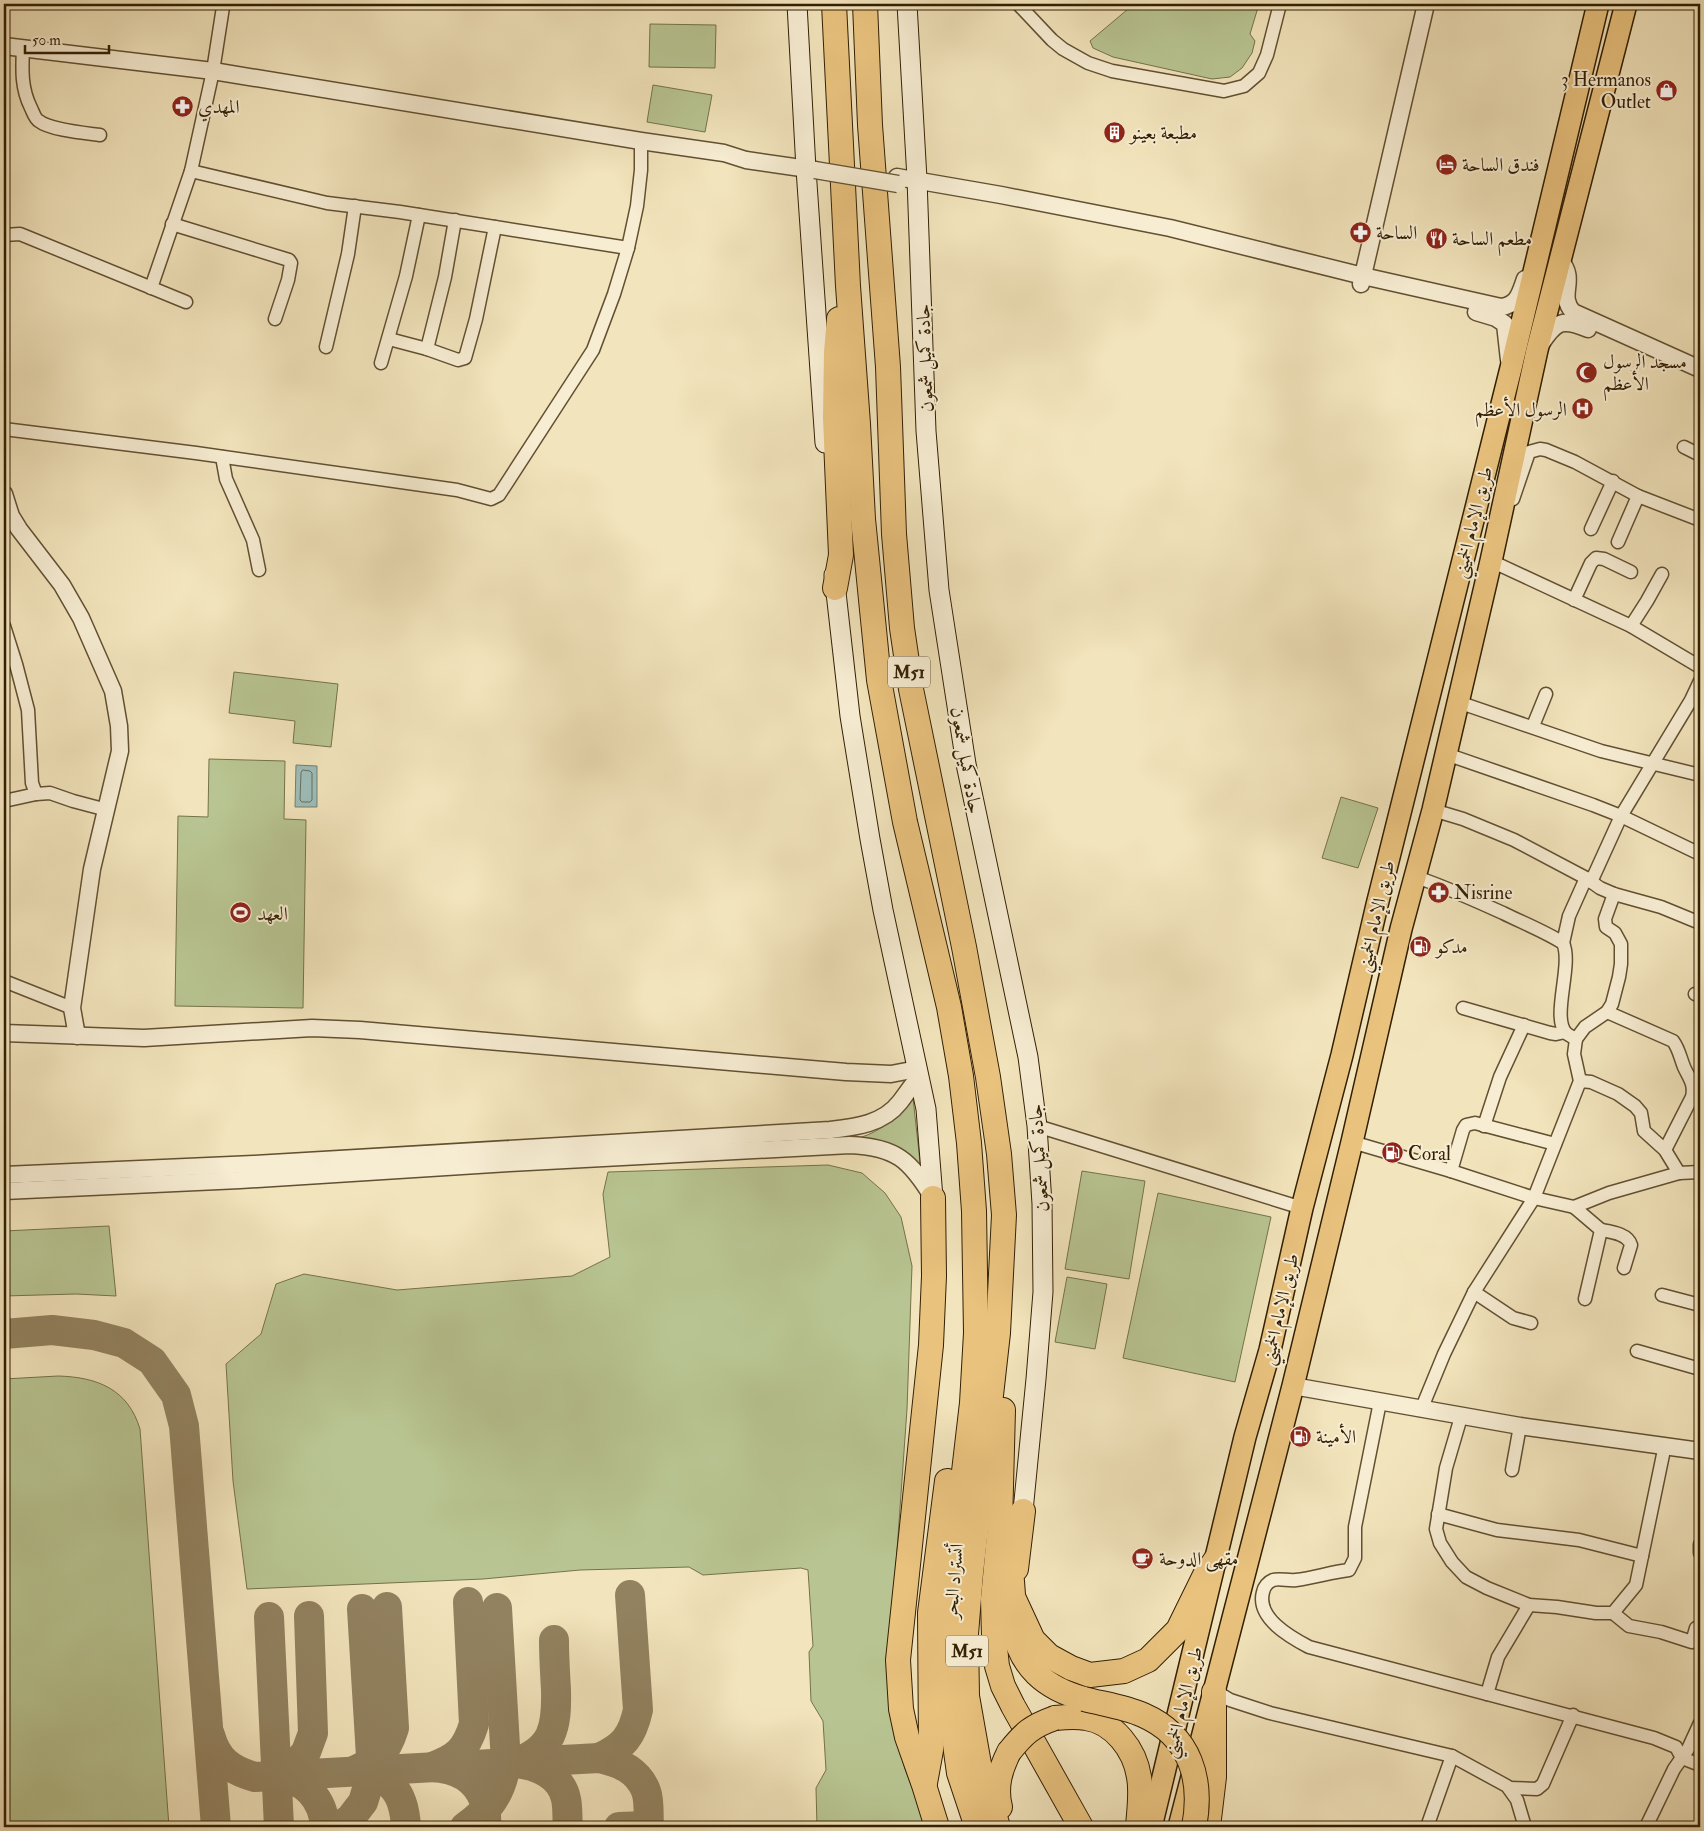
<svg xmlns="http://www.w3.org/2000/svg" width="1704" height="1831" font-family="'IM FELL Double Pica',Amiri,serif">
<rect width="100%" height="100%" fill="#f2e4bc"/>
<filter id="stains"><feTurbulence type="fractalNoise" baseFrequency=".004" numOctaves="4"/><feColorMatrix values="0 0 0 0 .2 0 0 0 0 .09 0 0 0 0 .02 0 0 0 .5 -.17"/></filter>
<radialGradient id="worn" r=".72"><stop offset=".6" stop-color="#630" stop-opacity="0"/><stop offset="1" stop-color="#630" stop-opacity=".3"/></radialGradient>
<g fill="#b8c592" stroke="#75724a">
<path d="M1134 4H1259L1250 34 1255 41 1252 53 1242 68 1230 77 1212 79 1113 57 1093 48 1090 41Z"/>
<path d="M650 24 716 25 715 68 649 67Z"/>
<path d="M653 85 712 95 705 132 647 122Z"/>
<path d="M234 672 338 684 331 747 293 743 295 721 229 713Z"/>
<path d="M209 759 285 761 284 819 306 820 303 1008 175 1006 178 816 208 817Z"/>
<path d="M1341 797 1378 808 1358 868 1322 858Z"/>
<path d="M913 1098 921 1171 859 1138C882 1131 897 1117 913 1098Z"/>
<path d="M828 1165 862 1173 885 1193 901 1217 912 1266 907 1409 896 1565 895 1733 905 1769 927 1827H817L816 1788 826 1770 823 1721 811 1701 809 1652 813 1646 808 1570 801 1568 703 1575 689 1567 580 1570 483 1579 247 1589 233 1481 226 1364 261 1334 276 1284 304 1274 397 1290 572 1276 610 1257 603 1194 608 1172Z"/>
<path d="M1082 1171 1145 1181 1129 1279 1065 1269Z"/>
<path d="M1158 1193 1271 1217 1235 1382 1123 1358Z"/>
<path d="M109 1226 116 1296 76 1294 4 1296V1231Z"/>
<path d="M1067 1277 1107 1284 1095 1349 1055 1342Z"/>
<path d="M58 1376C97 1377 128 1389 140 1429L169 1827H4V1379Z"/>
</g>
<path fill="#9dbdb9" stroke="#727e70" d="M296 765 317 766V807H295Z"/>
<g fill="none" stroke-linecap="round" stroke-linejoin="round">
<path stroke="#686e5e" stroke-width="1" d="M303 770 310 771 312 773V800L310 802H302L300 800 301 773Z"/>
<g stroke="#928260" stroke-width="30">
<path d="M4 1334 52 1330 94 1335 124 1343 152 1361 176 1395 184 1426 216 1827"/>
<path d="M468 1602 474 1724C466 1750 457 1758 432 1767 454 1768 475 1777 484 1800 487 1808 486 1819 486 1827"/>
<path d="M387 1607 394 1728C386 1754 378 1759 354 1771 391 1776 404 1791 406 1827"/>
<path d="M309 1616 313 1733 306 1752 294 1766 277 1775C305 1780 323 1798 325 1827"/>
<path d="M269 1617 279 1827"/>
<path d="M554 1640C554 1656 555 1673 556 1690 557 1728 553 1749 515 1763 537 1765 561 1775 566 1799 568 1808 567 1818 568 1827"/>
<path d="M210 1735C217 1760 230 1770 255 1777L599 1758C619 1762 638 1770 646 1791 650 1801 648 1817 649 1827"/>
<path d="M599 1758C623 1747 632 1737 638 1710L630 1595"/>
<path d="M338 1827 350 1819 363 1802 372 1773 362 1609"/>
<path d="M465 1827C489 1810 502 1793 506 1763L497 1608"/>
<path d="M619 1827 648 1826V1827"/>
</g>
<defs>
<g id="minor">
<path d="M1018 4 1052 40 1063 49 1088 63 1112 71 1224 91 1244 86 1259 73 1267 55 1280 4"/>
<path d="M23 48C22 70 21 88 31 108 33 112 35 119 39 121 50 130 85 133 100 135"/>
<path d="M191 171 327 203 400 212 628 248"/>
<path d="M455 220 445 277 427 349 458 360 465 358 476 319 495 227"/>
<path d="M172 224 289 260 291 263 288 280 275 319"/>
<path d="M4 235 20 234 186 302"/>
<path d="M151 288 191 171 213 71 223 7"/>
<path d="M389 339 427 349"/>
<path d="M326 347 348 254 355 206"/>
<path d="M381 363 406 276 419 215"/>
<path d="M4 429 196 453 457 490 491 499 499 495 593 350 614 294 628 248 637 206 641 170V141"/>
<path d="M1684 447 1700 455"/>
<path d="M222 457 226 479 253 540 259 570"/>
<path d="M1513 499 1529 452 1540 449 1546 450 1575 462 1638 496 1700 520"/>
<path d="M1591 529 1613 481"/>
<path d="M1618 542 1638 496"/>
<path d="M1491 561 1631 626 1700 667"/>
<path d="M1574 600 1591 563 1596 558 1604 559 1631 572"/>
<path d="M4 626 16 664 28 710 32 783 36 794"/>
<path d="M1631 626 1647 601 1662 574"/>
<path d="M1458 702 1601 751 1700 775"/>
<path d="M1533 726 1546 694"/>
<path d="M1446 754 1593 805 1621 816 1700 854"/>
<path d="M4 801 36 794 50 793 73 801 107 810"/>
<path d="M1433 810 1463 819 1514 840 1586 878 1600 888 1614 894 1661 907 1700 923"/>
<path d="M1416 877C1446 887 1474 900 1503 913 1523 923 1544 931 1563 943 1573 965 1551 1017 1566 1033 1568 1035 1573 1037 1576 1039L1574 1054 1580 1081 1534 1198 1474 1292 1444 1354 1421 1410"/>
<path d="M1591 882 1621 816 1691 700 1700 681"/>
<path d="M1563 943 1569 916 1586 878"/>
<path d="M4 981 72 1008"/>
<path d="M1695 994 1700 996"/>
<path d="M1463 1008 1550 1033 1556 1034 1565 1032"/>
<path d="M1607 1012 1673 1041C1679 1049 1680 1057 1684 1067 1689 1078 1695 1084 1692 1097L1665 1150"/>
<path d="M1576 1039 1585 1027 1607 1012 1612 1004 1619 977 1621 964V944L1615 933 1606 927 1605 919 1614 894"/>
<path d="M1580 1081 1591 1082 1618 1094 1635 1106 1641 1113 1644 1131 1665 1150 1679 1173"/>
<path d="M1037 1126 1302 1208"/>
<path d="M1484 1126 1500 1077 1524 1025"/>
<path d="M1352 1142 1451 1171 1534 1198 1574 1207 1609 1193 1679 1173 1700 1172"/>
<path d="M1451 1171 1463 1130 1466 1125 1475 1123 1555 1144"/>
<path d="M1574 1207 1601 1230 1585 1299"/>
<path d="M1601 1230C1612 1232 1628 1234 1631 1245L1624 1268"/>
<path d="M1474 1292 1513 1318 1531 1323"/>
<path d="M1662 1295 1700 1305"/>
<path d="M1637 1351 1700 1369"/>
<path d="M1380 1402 1355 1527V1558L1349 1570C1331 1572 1314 1578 1296 1580 1289 1581 1279 1578 1273 1580 1268 1582 1264 1587 1263 1592 1256 1618 1290 1637 1309 1647L1654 1738 1676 1747 1682 1758 1700 1765"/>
<path d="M1461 1417 1446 1468 1436 1529 1440 1543 1452 1562 1466 1577 1487 1588 1529 1605 1557 1607 1596 1613H1613L1636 1585 1665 1445"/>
<path d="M1512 1470 1520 1426"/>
<path d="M1438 1514 1497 1530 1579 1540 1642 1556"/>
<path d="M1700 1544V1553"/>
<path d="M1613 1613 1629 1626 1661 1632 1692 1642 1696 1628 1700 1630"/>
<path d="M1215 1688 1220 1694 1230 1700 1270 1713 1452 1756 1507 1786 1517 1800 1525 1827"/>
<path d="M1487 1694 1498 1657 1529 1605"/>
<path d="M1509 1788 1537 1789 1543 1784 1573 1715"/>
<path d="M1427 1827 1452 1756"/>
<path d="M1646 1827 1674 1769 1688 1749 1700 1723"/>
</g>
<g id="tertiary">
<path d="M4 46 213 71 641 141 724 153 746 160 815 170"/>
<path d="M897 177 1001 195 1170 228 1363 276 1501 307C1518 305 1520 293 1525 279"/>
<path d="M1560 260C1578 281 1557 294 1573 312L1700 369"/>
<path d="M1361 284 1426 4"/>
<path d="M1476 312 1496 318 1505 324 1509 360"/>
<path d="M1541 344C1556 321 1562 318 1588 329"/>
<path d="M4 494 11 516 19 529 62 585 81 618 113 691 119 726 120 751 92 869 72 1008 77 1036"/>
<path d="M4 1033 144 1038 312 1028 360 1030 846 1072 891 1074 917 1069"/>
<path d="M4 1175 254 1164 830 1130C856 1127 883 1124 900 1102 906 1094 912 1085 919 1077"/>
<path d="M4 1191 240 1180 509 1163 850 1145C896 1147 910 1160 933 1198"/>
<path d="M1293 1386 1520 1426 1700 1451"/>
</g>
<g id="secondary">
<path d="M797 4 806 169 825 443"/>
<path d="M907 4 917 179 926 431 939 590 966 764 1028 1057 1037 1126 1042 1204 1043 1292 1036 1379 1023 1511"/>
<path d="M834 575 850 716 870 839 883 910 926 1109 933 1198"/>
</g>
<g id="trunk">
<path d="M1151 1827 1245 1437 1270 1350 1302 1208 1342 1055 1377 905 1511 368 1598 4"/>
<path d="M1179 1827 1293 1386 1352 1142 1401 929 1433 810 1491 561 1537 350 1626 4"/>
</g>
<g id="motorway">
<path d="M834 4 848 286 858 424 863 519 879 680 905 822 949 1007 961 1076 969 1143 974 1211 976 1333 972 1403 951 1583 947 1666 948 1694 959 1773 977 1827"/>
<path d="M865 4 870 125 888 367 894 534 902 628 911 689 964 947 988 1077 999 1154 1004 1215 998 1333 971 1573 966 1634 967 1696 979 1764 998 1827"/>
<path d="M835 588 841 555 835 418 836 352 839 319"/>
<path d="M933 1198 934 1276 931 1345 898 1660 901 1709 907 1737 924 1785 937 1827"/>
<path d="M1003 1410 1000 1524 993 1599 994 1638 997 1666 1003 1686 1013 1706 1081 1827"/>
<path d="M1008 1548C1010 1565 1013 1582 1013 1599 1014 1608 1012 1617 1013 1626 1020 1667 1045 1688 1084 1699"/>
<path d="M1016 1569 1023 1511"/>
<path d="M1014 1599 1033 1640 1049 1656 1071 1668 1090 1675 1124 1671 1148 1660 1178 1630 1205 1575 1217 1558"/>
<path d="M1055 1718C1065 1717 1076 1716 1086 1718 1114 1722 1135 1750 1139 1777 1142 1793 1139 1811 1138 1827"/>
<path d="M925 1783 931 1750 930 1613 947 1481"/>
<path d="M1000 1807C995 1787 1000 1770 1009 1752"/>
<path d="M1208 1827 1214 1777V1692"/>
</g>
</defs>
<use href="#minor" stroke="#625031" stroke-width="15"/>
<use href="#tertiary" stroke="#625031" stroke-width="19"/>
<use href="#secondary" stroke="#321f03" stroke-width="21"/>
<use href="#trunk" stroke="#321f03" stroke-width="24"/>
<use href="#motorway" stroke="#321f03" stroke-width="26"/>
<use href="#minor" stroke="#f7edd3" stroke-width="12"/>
<use href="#tertiary" stroke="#f7edd3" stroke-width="16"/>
<use href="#secondary" stroke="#f7edd3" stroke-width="19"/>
<use href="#trunk" stroke="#e9c27e" stroke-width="21"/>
<use href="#motorway" stroke="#e9c27e" stroke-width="24"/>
<defs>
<path id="tertiary-bridge" d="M815 170 898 184"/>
<g id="motorway-bridge">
<path d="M1084 1699C1103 1704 1125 1707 1143 1715 1191 1736 1203 1780 1194 1827"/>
<path d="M1009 1752C1024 1733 1032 1726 1055 1718"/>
</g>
</defs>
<use href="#tertiary-bridge" stroke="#625031" stroke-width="19" stroke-linecap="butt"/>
<use href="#motorway-bridge" stroke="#321f03" stroke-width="26" stroke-linecap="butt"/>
<use href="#tertiary-bridge" stroke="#f7edd3" stroke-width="16"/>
<use href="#motorway-bridge" stroke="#e9c27e" stroke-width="24"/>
</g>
<defs>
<symbol id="shop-disc" viewBox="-11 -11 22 22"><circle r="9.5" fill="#8f2418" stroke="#f7edd3"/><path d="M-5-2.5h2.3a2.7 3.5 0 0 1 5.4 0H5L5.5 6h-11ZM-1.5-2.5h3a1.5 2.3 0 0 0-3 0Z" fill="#fff"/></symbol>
<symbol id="pharmacy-disc" viewBox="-11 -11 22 22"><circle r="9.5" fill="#8f2418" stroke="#f7edd3"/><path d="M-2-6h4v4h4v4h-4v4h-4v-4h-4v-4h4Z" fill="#fff"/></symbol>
<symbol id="building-disc" viewBox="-11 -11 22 22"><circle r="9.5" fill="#8f2418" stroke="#f7edd3"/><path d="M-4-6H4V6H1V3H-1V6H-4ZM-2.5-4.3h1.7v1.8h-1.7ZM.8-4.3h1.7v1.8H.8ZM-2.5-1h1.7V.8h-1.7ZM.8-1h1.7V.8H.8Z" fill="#fff"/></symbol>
<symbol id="hotel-disc" viewBox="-11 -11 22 22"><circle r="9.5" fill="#8f2418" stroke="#f7edd3"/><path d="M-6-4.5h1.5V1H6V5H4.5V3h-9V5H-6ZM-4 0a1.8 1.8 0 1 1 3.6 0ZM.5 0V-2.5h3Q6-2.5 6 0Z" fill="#fff"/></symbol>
<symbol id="restaurant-disc" viewBox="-11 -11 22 22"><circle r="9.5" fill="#8f2418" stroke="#f7edd3"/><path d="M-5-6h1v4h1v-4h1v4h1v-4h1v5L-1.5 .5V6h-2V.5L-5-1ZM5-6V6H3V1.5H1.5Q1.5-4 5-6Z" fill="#fff"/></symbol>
<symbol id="mosque-disc" viewBox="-11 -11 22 22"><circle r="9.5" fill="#8f2418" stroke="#f7edd3"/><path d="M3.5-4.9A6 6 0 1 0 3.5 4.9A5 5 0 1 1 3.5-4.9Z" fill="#fff"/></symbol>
<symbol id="hospital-disc" viewBox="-11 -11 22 22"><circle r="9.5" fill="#8f2418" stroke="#f7edd3"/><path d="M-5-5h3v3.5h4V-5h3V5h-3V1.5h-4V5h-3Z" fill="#fff"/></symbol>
<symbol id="stadium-disc" viewBox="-11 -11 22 22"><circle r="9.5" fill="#8f2418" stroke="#f7edd3"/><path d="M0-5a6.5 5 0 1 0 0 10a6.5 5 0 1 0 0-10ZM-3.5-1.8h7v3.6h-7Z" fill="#fff"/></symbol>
<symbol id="fuel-disc" viewBox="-11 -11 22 22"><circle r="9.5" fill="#8f2418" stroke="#f7edd3"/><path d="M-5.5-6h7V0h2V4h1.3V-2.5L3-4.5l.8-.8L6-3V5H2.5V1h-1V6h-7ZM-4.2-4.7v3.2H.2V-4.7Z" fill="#fff"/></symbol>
<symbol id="cafe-disc" viewBox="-11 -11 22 22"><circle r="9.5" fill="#8f2418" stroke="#f7edd3"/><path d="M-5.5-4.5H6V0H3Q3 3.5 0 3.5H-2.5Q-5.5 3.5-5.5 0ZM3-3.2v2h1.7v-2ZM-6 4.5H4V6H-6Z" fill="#fff"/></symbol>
</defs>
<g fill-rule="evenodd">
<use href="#shop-disc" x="1654" y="78" width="25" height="25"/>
<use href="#pharmacy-disc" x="170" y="94" width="25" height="25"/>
<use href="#building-disc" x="1102" y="120" width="25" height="25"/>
<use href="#hotel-disc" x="1434" y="152" width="25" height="25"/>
<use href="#pharmacy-disc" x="1348" y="220" width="25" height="25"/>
<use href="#restaurant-disc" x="1424" y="226" width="25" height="25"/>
<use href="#mosque-disc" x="1574" y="360" width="25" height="25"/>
<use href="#hospital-disc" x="1570" y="396" width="25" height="25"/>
<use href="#pharmacy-disc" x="1426" y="880" width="25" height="25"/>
<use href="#stadium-disc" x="228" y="900" width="25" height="25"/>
<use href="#fuel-disc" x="1408" y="934" width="25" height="25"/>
<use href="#fuel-disc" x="1380" y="1140" width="25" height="25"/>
<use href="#fuel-disc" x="1288" y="1424" width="25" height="25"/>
<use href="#cafe-disc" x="1130" y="1546" width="25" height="25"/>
</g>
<g text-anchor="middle" stroke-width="4" stroke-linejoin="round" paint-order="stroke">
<g fill="#f7edd3" stroke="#6d5d41" stroke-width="1">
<rect x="888" y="656.5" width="42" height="31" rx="4"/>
<rect x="946" y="1635.5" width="42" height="31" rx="4"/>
</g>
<g font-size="18" font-weight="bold" fill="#321f03">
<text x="909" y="678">M51</text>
<text x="967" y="1657">M51</text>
</g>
<g font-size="19" fill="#321f03" stroke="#f7edd3" text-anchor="start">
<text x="1651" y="86" text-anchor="end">3 Hermanos<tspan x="1651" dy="22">Outlet</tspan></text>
<text x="198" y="113">المهدي</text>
<text x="1130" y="139">مطبعة بعينو</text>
<text x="1462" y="171">فندق الساحة</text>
<text x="1376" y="239">الساحة</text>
<text x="1452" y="245">مطعم الساحة</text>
<text x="1603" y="368">مسجد الرسول<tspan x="1603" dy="22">الأعظم</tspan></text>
<text x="1567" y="416" text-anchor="end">الرسول الأعظم</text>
<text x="1454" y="899">Nisrine</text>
<text x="257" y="920">العهد</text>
<text x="1436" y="953">مدكو</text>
<text x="1408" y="1160">Coral</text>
<text x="1316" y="1443">الأمينة</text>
<text x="1159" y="1565">مقهى الدوحة</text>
</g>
<g font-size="19" fill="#321f03" stroke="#f7edd3">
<text transform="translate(924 358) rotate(-92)" y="7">جادة كميل شمعون</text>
<text transform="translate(1472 522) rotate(-76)" y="7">طريق الإمام الخميني</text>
<text transform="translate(967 760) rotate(80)" y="7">جادة كميل شمعون</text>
<text transform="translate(1375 916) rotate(-77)" y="7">طريق الإمام الخميني</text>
<text transform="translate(1038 1158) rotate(-94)" y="7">جادة كميل شمعون</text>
<text transform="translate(1279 1309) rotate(-77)" y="7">طريق الإمام الخميني</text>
<text transform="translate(953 1581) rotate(-85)" y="7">أتستراد البحر</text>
<text transform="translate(1182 1702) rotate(-76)" y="7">طريق الإمام الخميني</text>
</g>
</g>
<rect width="1704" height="1831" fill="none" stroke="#f2e4bc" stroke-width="20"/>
<rect x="5" y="5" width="1694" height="1821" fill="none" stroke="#321f03" stroke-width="2.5"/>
<rect x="10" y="10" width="1684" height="1811" fill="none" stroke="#321f03"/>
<path d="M25 45v8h84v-8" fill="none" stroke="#321f03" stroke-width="2.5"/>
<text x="32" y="45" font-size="15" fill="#321f03" stroke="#f7edd3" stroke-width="4" paint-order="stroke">50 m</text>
<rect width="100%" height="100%" filter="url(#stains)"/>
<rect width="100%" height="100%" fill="url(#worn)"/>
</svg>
